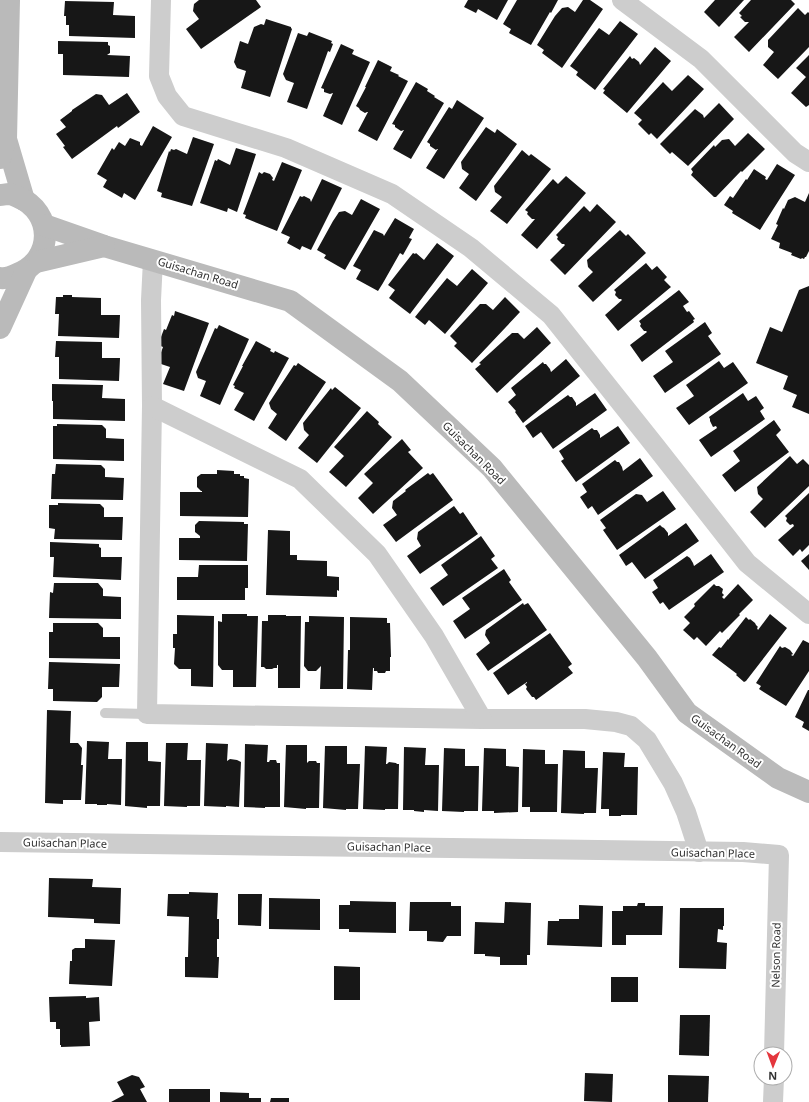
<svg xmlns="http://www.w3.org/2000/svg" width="809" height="1102" font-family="'Noto Sans',sans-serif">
<rect width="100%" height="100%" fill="#fff"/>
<g fill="#171717">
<path d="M199 0H256L261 7 201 49 186 29 199 19 193 11 194 4Z"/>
<path d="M468 0H508L497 20 478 9 476 13 464 7Z"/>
<path d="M517 0H558L551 13 550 12 531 45 509 33 511 29 503 24Z"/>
<path d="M583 0H590L603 9 562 68 542 53 544 50 537 45 555 16 562 8 568 7 575 12Z"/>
<path d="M715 0H744L719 27 704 12Z"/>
<path d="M751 0H791L795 4 749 52 734 37 749 22H745L740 17 742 16 739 13Z"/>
<path d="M65 1 114 2 113 15 135 16V38L69 36V25H66V16H64Z"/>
<path d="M798 8 805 15 808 12 809 13V47L778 79 763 65 774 52 768 47V40Z"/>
<path d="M266 19 291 27V28L292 29 270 97 241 88 246 71 237 68 234 62 240 41 248 44 254 27 261 24 264 25Z"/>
<path d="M620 21 638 34 595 90 576 75 578 72 570 66 599 28 609 35Z"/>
<path d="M309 32 332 41 331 43 333 44 330 52 328 51 307 109 287 102 294 83 286 80 283 74 298 33 307 36Z"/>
<path d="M58 41 108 42V45L110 46V53L107 55 130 56 129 77 63 75V54H58Z"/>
<path d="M341 44 354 50 352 54 370 62 342 125 323 116 333 93 330 94 324 92V89L321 88Z"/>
<path d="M655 47 671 61 627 113 603 93 605 90 603 89 630 56 632 59 634 58 639 62 640 65Z"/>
<path d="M809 55V105L806 107 791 93 806 77 796 68Z"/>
<path d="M378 60 392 67 390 71 399 75 398 76 408 81 377 141 358 131 368 112H367L365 113 360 110 359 108 356 106 366 87H365Z"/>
<path d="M688 75 704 89 657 139 651 133 649 135 638 124 642 120 634 113 663 82 672 91Z"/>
<path d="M416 82 428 89 427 91 435 96 434 97 444 103 411 159 393 149 404 130 401 131 395 127V125L392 124Z"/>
<path d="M127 93 140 112 118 128 117 126 72 159 63 147 65 146 56 134 66 127 60 120 72 111V110L96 94 102 95 109 105Z"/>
<path d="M457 100 484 118 444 179 426 168 438 149H437L436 150 430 146V144L427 142 449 107 452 109Z"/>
<path d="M719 103 734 119 688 166 672 152 670 154 660 144 695 109 703 115 704 118Z"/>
<path d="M153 126 172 137 135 200 124 193 122 198 103 187 107 180 97 174 112 148 114 150 119 142 125 146 130 138 140 142V145L142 146Z"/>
<path d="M486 127 495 133 497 129 517 144 476 201 459 188 469 174 462 169 461 162Z"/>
<path d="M748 133 765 149 742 172 741 171 716 197H714L691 175 693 172 691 169 714 145 715 147 722 140 729 139 735 146Z"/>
<path d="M193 137 214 144 192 206 161 197 162 193 157 191 169 151 170 152 171 149 174 150 176 149 187 154Z"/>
<path d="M236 148 256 154 237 212 228 208 227 212 200 203 215 160 217 161 218 159 230 165Z"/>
<path d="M522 150 529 156 531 154 551 169 507 224 490 211 502 197 495 192 494 186Z"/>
<path d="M282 162 302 170 277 231 245 218 246 215 243 214 259 172 262 174 264 172 270 174 273 178 272 180 274 181Z"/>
<path d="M777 164 795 175 760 230 732 213 733 211 724 205 730 196 733 198 746 179 747 180 754 169 766 177 765 179 767 180Z"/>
<path d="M566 176 586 193 537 249 521 235 535 219H532L527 214 528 212 525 210 553 179 558 184Z"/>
<path d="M322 179 342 188 311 250 302 246 300 250 287 243 290 237 281 233 300 196 302 197 304 196 310 199 311 202Z"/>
<path d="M809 193V251L806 257H805L804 259 802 258 801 259 791 255 792 253 779 248 780 243 771 239 778 225 776 224 783 208 784 209 788 200 795 197 805 202Z"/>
<path d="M361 199 380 209 345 270 324 258 326 255 317 250 333 221 339 212 345 211 352 215Z"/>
<path d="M597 204 616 222 565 275 550 260 565 245 564 244H562L557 239 558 237 556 235 584 206 590 212Z"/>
<path d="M395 218 414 229 409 238 412 239 403 255 400 253 383 283 378 291 356 279 361 270 353 266 374 230 383 234 384 236Z"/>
<path d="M620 230 626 236 628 234 646 253 593 302 578 286 593 272 588 267 587 260Z"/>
<path d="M437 243 454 256 410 314 389 298 395 290 388 285 413 253 415 254 416 253 424 260Z"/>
<path d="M646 263 652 270 657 266 667 277 664 280 671 287 618 331 605 315 622 300 621 299H619L615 295 616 292 614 290Z"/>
<path d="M472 269 488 283 445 334 429 320 425 325 415 317 419 312 447 278 457 286Z"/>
<path d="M809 286V414L792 407 797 395 783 389 788 376 756 363 770 327 782 332 799 290Z"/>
<path d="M679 290 689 302 683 306 687 312 689 311 695 319 693 320 694 322 642 362 630 345 647 332 646 331H644L640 326 641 324 639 321Z"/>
<path d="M63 295H72V297L101 298V315H120L119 338 58 336 59 314H55L56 297H63Z"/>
<path d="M505 297 520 312 472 363 454 346 457 343 450 336 480 304H486L493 310Z"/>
<path d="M175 311 209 323 184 391 163 384 170 367 161 364 159 358 163 347 158 345 164 329 166 330 172 315 174 316Z"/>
<path d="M705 322 712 333 708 336 721 354 665 393 653 376 673 362 665 351Z"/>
<path d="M219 325 249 339 220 405 200 396 206 381 198 378 196 372 215 328 217 329Z"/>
<path d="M537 327 551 343 497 393 475 369 481 364 479 363 512 333H518L524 339Z"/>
<path d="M56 341 102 342V358H120L119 381 59 379V357H55Z"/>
<path d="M256 341 271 349 270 351 274 353 275 351 289 358 254 421 234 410 244 393 234 388 235 386 233 385 243 366H242Z"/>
<path d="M566 359 580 376 523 423 515 412 516 411 508 402 516 395 511 388 543 362 544 364H546L550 369 551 372Z"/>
<path d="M719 361 724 368 733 362 748 383 689 425 676 408 694 396 686 385Z"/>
<path d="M298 363 326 382 286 441 268 428 277 414 271 409 269 403 294 365 296 366Z"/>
<path d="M52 384 103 385 102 398 125 399V421L53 419V401H52Z"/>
<path d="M335 387 361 408 317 463 298 448 309 435 304 430 303 423 331 388 332 390Z"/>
<path d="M595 393 607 410 553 449 541 432 533 438 525 426 568 395 570 397H572L576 403V406Z"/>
<path d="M743 393 748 401 756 396 764 408 760 411 765 419 711 457 699 440 717 428 716 426 713 427 710 421V419L709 417Z"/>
<path d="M367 411 379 422 378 424 392 437 346 487 329 472 344 456 334 447Z"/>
<path d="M774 420 781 430 776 435 789 452 735 492 722 475 740 461 733 451Z"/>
<path d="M57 424 102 425 106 429V438L124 439V461L53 459V426H57Z"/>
<path d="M618 426 630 443 576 482 561 461 564 459 559 451 592 428 594 430H597L600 435V438Z"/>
<path d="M402 439 411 450 408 452 423 468 373 514 358 498 373 483 364 474Z"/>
<path d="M790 456 797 464 803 459 809 465V486L765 528 750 512 763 499 758 494 757 487Z"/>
<path d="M640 458 653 476 598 515 592 506 588 509 580 497 587 492 582 484 615 460 617 462H619L622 467 623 471Z"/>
<path d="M56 464 101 465 105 469V477L124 478 123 500 51 499 52 474H55Z"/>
<path d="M217 470 234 471V474H240V476H244V478L249 479 248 517 180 516V492H202V491H201L197 487V477L201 474H217Z"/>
<path d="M428 473 430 475 433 473 453 500 396 542 383 525 397 515 392 508 393 501 406 491 405 490Z"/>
<path d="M663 491 676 509 617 550 603 530 606 528 600 520 636 494 642 495 647 502Z"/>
<path d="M809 493V545L802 552 800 549 793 556 778 540 794 526 793 524 790 525 786 521 787 518 785 516Z"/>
<path d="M58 503 100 504 104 508V517H123L122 540 54 539 55 529 49 528V505H58Z"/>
<path d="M454 506 460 514 463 512 478 534 420 574 407 556 421 546 417 539 418 532Z"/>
<path d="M199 521 244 522V524H248L247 561 179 560V538H200V536L195 532V525Z"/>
<path d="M686 523 699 541 645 579 632 562 626 566 619 555 660 525 662 527 664 528 668 533V536Z"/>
<path d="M268 530 290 531V555H297V560L327 561V576L339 577V591L337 590V597L266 595Z"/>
<path d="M481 536 495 556 491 559 498 568 443 606 430 588 448 575 441 565Z"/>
<path d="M50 542 99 544V547L101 548V557H122L121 580 53 577 54 557H50Z"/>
<path d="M711 554 724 572 669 610 663 602 660 604 652 592 658 588 653 580 687 556 690 558 693 563 694 566Z"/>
<path d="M809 554V570L801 561Z"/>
<path d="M199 565H248V588H245V600H177V577H198Z"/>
<path d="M504 569 511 580 509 582 522 600 465 639 453 621 470 609 462 598Z"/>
<path d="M54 583H98L103 589V596L121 597V619L49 618 50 592 53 593Z"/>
<path d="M714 584 716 586H719L723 589 722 593 724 595 722 597 724 599 738 584 753 600 739 614 740 615 722 633 720 631 706 646 697 637 694 640 683 630 690 623 684 617 695 606 694 604Z"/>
<path d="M523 603 524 605 528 603 547 630 488 671 476 654 490 643 485 635 486 630Z"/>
<path d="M222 614H247V616H258L256 687H233V670H222L218 665V621L222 622Z"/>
<path d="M770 614 787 628 746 681 744 682 736 675 737 674 712 655 719 647 721 648 728 639V640L746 617 749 620 750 619 755 623 756 625 758 627 757 628 758 630Z"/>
<path d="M177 615 214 616 213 687 191 686V669H179L174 664 175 648H173V634H177Z"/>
<path d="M268 615H286V616H301L300 688H278V665H277V668H274L272 669H266L264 667H261L262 621H268Z"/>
<path d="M309 616 344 617 343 689H320L321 666 316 671H308L304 666 305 622H309Z"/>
<path d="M350 617 387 618V623H390L391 657H390V671H386L385 673H378L377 671H374V668H373L372 690 347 689 348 650H350Z"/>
<path d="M53 623H98L103 628V637H120V659L49 658V632H53Z"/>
<path d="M550 633 572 664 568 667 573 673 536 700 534 697H532L526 689 527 687 525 684 527 683V682L508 695 493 673Z"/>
<path d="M803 640 809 643V671L786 706 759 689 761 686 756 683 780 646 782 648 785 647 790 650 793 654 791 655 793 656Z"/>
<path d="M49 662 120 664 119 687H102V697L97 702 53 701V689H48Z"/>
<path d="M808 690H809V731L802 727 804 722 795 717Z"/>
<path d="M47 710 71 711 70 743H78L82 748 81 765H83L81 800H63V804L45 803Z"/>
<path d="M87 741 109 742 108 759H122L121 805 107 804V805H97V804H85Z"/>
<path d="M126 742H148V761L161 762 160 806H147V808L125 806Z"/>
<path d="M166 743H188L187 760H201L200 806H187V807L164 806Z"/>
<path d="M206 743 228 744 227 761 230 759 237 760 241 762 239 807 226 806V807L204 806Z"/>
<path d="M245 744 268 745 267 762H269L270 760H276L277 763H280V807H265V808L244 807Z"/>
<path d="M286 745H307V763L309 761H316L317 763H320L319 808H306V809L284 807Z"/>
<path d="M325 746H347V764H360L358 809H346V810L323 808Z"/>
<path d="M365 746 387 747 386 764H387L389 762 396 763 397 764H399L398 809H385V810L363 809Z"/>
<path d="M404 747 426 748 425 765H439L438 811 424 810V812L414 811V810H403Z"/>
<path d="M444 748 465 749V766H479L478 811H464V812L442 811Z"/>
<path d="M484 748 506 749V766L519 767 518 812 494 813V811H482Z"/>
<path d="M523 749 545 750V764H558L557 812H530V807H522Z"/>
<path d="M563 750 585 751V768H598L596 813H584V814L561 813Z"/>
<path d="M603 752 625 753 624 767H638L637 815H621V816H609V809H601Z"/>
<path d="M49 878 93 879 92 887 121 888 120 924 94 923V919L48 917Z"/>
<path d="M189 892 218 893 217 919H219V939H217V957H219L218 978 185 977V957H188L189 917 167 916 168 894H189Z"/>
<path d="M238 894H262L261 926 238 925Z"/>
<path d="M269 898 320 899V930L269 929Z"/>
<path d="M350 901 396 902V933L349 932V929H339V905H350Z"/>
<path d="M410 902H451V906H461V936H447L443 942 427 941V931H409Z"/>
<path d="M505 902 531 903 530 955H527V965H500V957L485 956V954H474L475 922 504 923Z"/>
<path d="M638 903H645V906H663L662 935H626V945H612V911H623V906H637Z"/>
<path d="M579 905 603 906 602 947 547 945 548 921H559V919H579Z"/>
<path d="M680 908H724V926H723V930L718 929 717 942 727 943 726 969 679 968Z"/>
<path d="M85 939 115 940 112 986 69 984 70 961H72V950L75 948H85Z"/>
<path d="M334 966 360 967V1000H334Z"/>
<rect x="611" y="977" width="27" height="25"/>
<path d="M86 996V998L99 997 100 1021 89 1022 90 1046 61 1047V1045H60V1029H56V1022H50L49 997Z"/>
<path d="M680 1015H710L709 1056 679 1055Z"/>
<path d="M585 1073 613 1074 612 1102 584 1101Z"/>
<path d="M132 1075 139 1077 145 1087 140 1089 147 1102H111L124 1095 117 1082Z"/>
<path d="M668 1075 709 1076 708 1102H668Z"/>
<rect x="169" y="1089" width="41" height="13"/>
<path d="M220 1092 249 1093V1098H261V1102H220Z"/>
<path d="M271 1098H289V1102H270Z"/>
</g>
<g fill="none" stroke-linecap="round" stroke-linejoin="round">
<path stroke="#cdcdcd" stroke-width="10" d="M105 713 147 714"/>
<g stroke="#cdcdcd" stroke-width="20">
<path d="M161 0 159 76 167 96 183 116 286 148 392 194 471 248 551 315 656 447 747 563 809 614"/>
<path d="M622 0 701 59 795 153 809 162"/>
<path d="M153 260 151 300 152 406 147 714 482 719H585L616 722 631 726 647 740 673 783 686 812 699 852"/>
<path d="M152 406 300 479 377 554 434 636 482 719"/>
<path d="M0 842 743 852 779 855 774 1054"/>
<path d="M773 1102 774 1078"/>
</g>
<g stroke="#bababa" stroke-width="22">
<path d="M6 139 24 200"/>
<path d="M0 158 6 139 9 0"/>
<path d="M0 195C3 195 6 194 9 194 12 194 15 196 18 197 54 212 54 260 17 274 11 277 6 279 0 278"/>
<path d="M44 225 104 246 290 301 400 381 492 468 647 658 687 713 778 778 809 792"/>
<path d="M36 262 104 246"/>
<path d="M0 328 26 271"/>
</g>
</g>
<g text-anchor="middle" stroke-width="4" stroke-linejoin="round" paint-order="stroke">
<g font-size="11" fill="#303030" stroke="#fff">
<text transform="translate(198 273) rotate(17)" y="4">Guisachan Road</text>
<text transform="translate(474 453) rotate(45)" y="4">Guisachan Road</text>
<text transform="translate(726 741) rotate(36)" y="4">Guisachan Road</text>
<text transform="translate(65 843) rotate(1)" y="4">Guisachan Place</text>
<text transform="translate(389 847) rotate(1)" y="4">Guisachan Place</text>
<text transform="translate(713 853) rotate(1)" y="4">Guisachan Place</text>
<text transform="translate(776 955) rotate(-89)" y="4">Nelson Road</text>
</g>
</g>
<g transform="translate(773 1066) rotate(181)"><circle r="19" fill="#ffffff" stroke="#acacac"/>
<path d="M0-3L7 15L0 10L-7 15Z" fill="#e4363d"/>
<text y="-6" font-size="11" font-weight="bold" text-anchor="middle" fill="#303030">N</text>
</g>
</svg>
